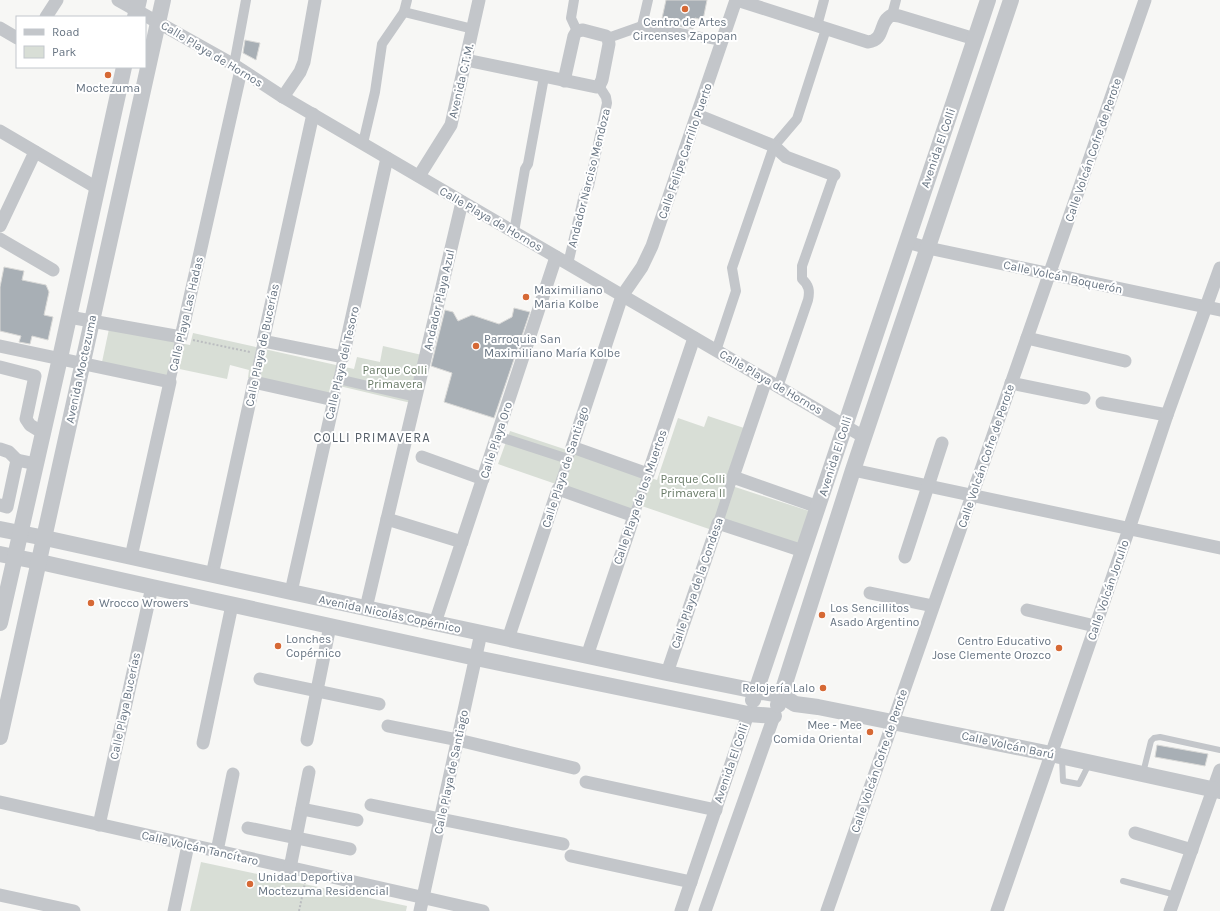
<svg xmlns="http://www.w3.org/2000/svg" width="1220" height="911" font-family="Karla,sans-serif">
<rect width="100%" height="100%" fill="#f7f7f5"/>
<g fill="#d8ded6">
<path d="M109 329 190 345 193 333 354 369 357 357 380 362 383 346 422 355 411 403 331 384 328 396 248 378 249 370 230 365 227 379 170 367 168 377 102 362Z"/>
<path d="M708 416 747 429 729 485 809 511 798 544 717 517 712 530 633 503 631 510 498 464 510 431 657 480 678 418 704 427Z"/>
<path d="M201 862 407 906 406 911H190Z"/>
</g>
<g fill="#a8afb5" stroke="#d9d9d7">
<path d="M666 0H707L703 20 695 18 693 29 661 23Z"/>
<path d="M245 40 260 43 256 60 243 53Z"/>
<path d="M4 267 24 271 22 280 46 285 49 292 44 315 53 317 48 340 32 336 30 344 19 342 21 336 0 331V287Z"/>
<path d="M514 308 530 312 494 418 444 402 452 373 431 366 445 310 453 312 458 321 472 315 499 324 512 317Z"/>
<path d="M1157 745 1208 754 1205 766 1155 757Z"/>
</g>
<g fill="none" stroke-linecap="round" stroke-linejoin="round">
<g stroke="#bbbdc0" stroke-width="2" stroke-dasharray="2 2" stroke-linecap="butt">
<path d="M193 340 250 352"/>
<path d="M299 911 305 883"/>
</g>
<g stroke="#c3c6ca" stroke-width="6">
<path d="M1062 758 1063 781 1079 784 1089 764"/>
<path d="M1143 773 1151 741 1154 738 1160 737 1220 750"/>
<path d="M1123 881 1176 895"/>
</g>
<g stroke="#c3c6ca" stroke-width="10">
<path d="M574 0 571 18 577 31"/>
<path d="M404 12 473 29"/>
<path d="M892 15 896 0"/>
<path d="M642 26 722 41"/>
<path d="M642 26 648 0"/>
<path d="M817 26 824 0"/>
<path d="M608 38 642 26"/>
<path d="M234 65 246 0"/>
<path d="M363 143 375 92 382 44 404 12 407 0"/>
<path d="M514 232 525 169 528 164 544 77"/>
<path d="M568 264 584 195 589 186 607 103 606 97 599 86"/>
<path d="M716 351 736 291 732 268 774 146 797 119 826 29"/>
<path d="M338 379 416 397"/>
<path d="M170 382 181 337"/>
<path d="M254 382 263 341"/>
<path d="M778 387 808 300C810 291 809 285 802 279V266L834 175"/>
<path d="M334 400 343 357"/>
<path d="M497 436 568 459"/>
<path d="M558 489 570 453"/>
<path d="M634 516 648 474"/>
<path d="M718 523 733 477"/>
</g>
<g stroke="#c3c6ca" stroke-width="13">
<path d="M118 0 234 65 283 97 864 437"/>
<path d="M737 0 868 42C886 40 878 21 892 15L899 16 975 39"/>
<path d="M46 17 57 0"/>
<path d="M0 28 17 38"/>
<path d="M466 60 596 87 599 86 602 80 609 44 608 38 606 36 583 30 577 31 574 36 564 81"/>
<path d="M283 97 300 72 304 62 315 0"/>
<path d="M313 114 263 341 343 357 387 158"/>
<path d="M697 115 774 146 786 157 834 175"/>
<path d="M0 131 97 188"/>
<path d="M419 176 451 125 479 0"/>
<path d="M0 226 35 152"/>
<path d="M0 239 53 270"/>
<path d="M907 242 928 248 1220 310"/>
<path d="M69 317 181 337 241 70"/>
<path d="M694 338 648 474 572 447 622 296 642 267 652 246 736 0"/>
<path d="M1027 338 1125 361"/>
<path d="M0 346 170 382 131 557"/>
<path d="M0 367 35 376 26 419 30 425 43 433"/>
<path d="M766 380 733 477 818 507"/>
<path d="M1011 383 1084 398"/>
<path d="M1102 403 1167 415"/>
<path d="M0 449 9 452 17 460"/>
<path d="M422 457 483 479"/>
<path d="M853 470 1220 548"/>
<path d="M0 505 7 507 17 460 36 464"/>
<path d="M387 519 462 542"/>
<path d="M905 557 942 443"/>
<path d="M212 575 254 382 334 400 291 592"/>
<path d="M870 593 933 606"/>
<path d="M366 608 462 202"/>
<path d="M1027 610 1095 626"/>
<path d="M435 623 556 257"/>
<path d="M508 639 558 489 634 516 587 656"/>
<path d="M667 673 718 523 803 551"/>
<path d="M260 679 379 704"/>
<path d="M388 726 458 740 574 768"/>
<path d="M307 740 330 626"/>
<path d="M203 743 232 605"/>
<path d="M586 782 716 810"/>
<path d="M0 802 483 911"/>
<path d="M371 805 563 844"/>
<path d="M302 809 357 820"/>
<path d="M99 825 152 587"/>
<path d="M248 828 350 849"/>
<path d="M1135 833 1192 850"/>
<path d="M217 851 233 774"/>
<path d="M571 856 691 882"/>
<path d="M290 868 309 772"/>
<path d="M0 895 74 911"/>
<path d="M174 911 188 845"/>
<path d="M420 911 481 633"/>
<path d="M681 911 748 714"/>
<path d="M705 911 774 716"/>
<path d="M827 911 1145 0"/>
<path d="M997 911 1129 529 1167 415 1220 268"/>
<path d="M1170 911 1220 770"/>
</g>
<g stroke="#c3c6ca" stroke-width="16">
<path d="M135 17 139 0"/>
<path d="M0 529 45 538 291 592 667 673 756 691 781 695 795 704 818 707 1051 754 1220 791"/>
<path d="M0 554 40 562 152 587 476 658 748 714 774 716"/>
<path d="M0 623 60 358 124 67"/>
<path d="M753 700 988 0"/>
<path d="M778 705 853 470 1011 0"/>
<path d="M0 737 163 0"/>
</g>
</g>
<g fill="#d66935" stroke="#fff" stroke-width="1.5">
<circle cx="685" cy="9" r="4"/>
<circle cx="108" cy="75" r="4"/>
<circle cx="526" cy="297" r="4"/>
<circle cx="476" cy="346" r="4"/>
<circle cx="91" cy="603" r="4"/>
<circle cx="822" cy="615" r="4"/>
<circle cx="278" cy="646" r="4"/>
<circle cx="1059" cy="648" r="4"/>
<circle cx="823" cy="688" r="4"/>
<circle cx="870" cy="732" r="4"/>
<circle cx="250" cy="884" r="4"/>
</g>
<g text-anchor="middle" stroke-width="4" stroke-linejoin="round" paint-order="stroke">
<g font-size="12" fill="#687583" stroke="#fff" text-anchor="start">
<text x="685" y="26" text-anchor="middle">Centro de Artes<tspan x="685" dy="14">Circenses Zapopan</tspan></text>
<text x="108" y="92" text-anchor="middle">Moctezuma</text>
<text x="534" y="294">Maximiliano<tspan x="534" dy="14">Maria Kolbe</tspan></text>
<text x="484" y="343">Parroquia San<tspan x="484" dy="14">Maximiliano María Kolbe</tspan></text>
<text x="99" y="607">Wrocco Wrowers</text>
<text x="830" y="612">Los Sencillitos<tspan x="830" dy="14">Asado Argentino</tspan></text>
<text x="286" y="643">Lonches<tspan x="286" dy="14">Copérnico</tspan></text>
<text x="1051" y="645" text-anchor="end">Centro Educativo<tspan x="1051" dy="14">Jose Clemente Orozco</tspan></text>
<text x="815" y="692" text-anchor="end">Relojería Lalo</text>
<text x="862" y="729" text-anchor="end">Mee - Mee<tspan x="862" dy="14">Comida Oriental</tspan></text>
<text x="258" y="881">Unidad Deportiva<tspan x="258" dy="14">Moctezuma Residencial</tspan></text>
</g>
<g font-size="12" fill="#687583" stroke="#fff">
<text transform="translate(212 54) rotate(31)" y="4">Calle Playa de Hornos</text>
<text transform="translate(461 81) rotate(-77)" y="4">Avenida C.T.M.</text>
<text transform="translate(938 148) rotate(-71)" y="4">Avenida El Colli</text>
<text transform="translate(1093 150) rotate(-71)" y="4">Calle Volcán Cofre de Perote</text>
<text transform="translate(685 151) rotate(-71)" y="4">Calle Felipe Carrillo Puerto</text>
<text transform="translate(589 178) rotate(-76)" y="4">Andador Narciso Mendoza</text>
<text transform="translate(491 219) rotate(30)" y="4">Calle Playa de Hornos</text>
<text transform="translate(1063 277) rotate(12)" y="4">Calle Volcán Boquerón</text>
<text transform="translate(439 300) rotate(-77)" y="4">Andador Playa Azul</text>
<text transform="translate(186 314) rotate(-77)" y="4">Calle Playa Las Hadas</text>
<text transform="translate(262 345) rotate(-78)" y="4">Calle Playa de Bucerías</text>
<text transform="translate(342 363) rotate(-77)" y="4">Calle Playa del Tesoro</text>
<text transform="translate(81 369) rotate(-78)" y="4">Avenida Moctezuma</text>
<text transform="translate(771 382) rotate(30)" y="4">Calle Playa de Hornos</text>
<text transform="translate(496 440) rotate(-72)" y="4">Calle Playa Oro</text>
<text transform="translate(835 456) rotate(-72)" y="4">Avenida El Colli</text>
<text transform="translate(986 456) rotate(-71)" y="4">Calle Volcán Cofre de Perote</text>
<text transform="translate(565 467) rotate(-72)" y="4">Calle Playa de Santiago</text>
<text transform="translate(640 497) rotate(-71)" y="4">Calle Playa de los Muertos</text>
<text transform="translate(697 583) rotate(-71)" y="4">Calle Playa de la Condesa</text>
<text transform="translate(1108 590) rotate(-71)" y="4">Calle Volcán Jorullo</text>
<text transform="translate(390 614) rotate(12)" y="4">Avenida Nicolás Copérnico</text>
<text transform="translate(125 706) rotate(-78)" y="4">Calle Playa Bucerías</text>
<text transform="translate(1008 745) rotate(12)" y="4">Calle Volcán Barú</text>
<text transform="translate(879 761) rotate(-71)" y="4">Calle Volcán Cofre de Perote</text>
<text transform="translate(731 763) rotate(-71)" y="4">Avenida El Colli</text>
<text transform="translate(451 772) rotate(-78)" y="4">Calle Playa de Santiago</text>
<text transform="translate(200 848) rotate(13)" y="4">Calle Volcán Tancítaro</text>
</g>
<g font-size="12" fill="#697b67" stroke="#fff">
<text x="395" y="374">Parque Colli<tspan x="395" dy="14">Primavera</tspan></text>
<text x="693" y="483">Parque Colli<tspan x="693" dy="14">Primavera II</tspan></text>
</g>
<g font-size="13" letter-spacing="1" fill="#565f69" stroke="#fff">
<text x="372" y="442">COLLI PRIMAVERA</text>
</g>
</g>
<rect x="16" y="16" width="130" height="52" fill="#ffffff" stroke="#c3c8cd"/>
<rect x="24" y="29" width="20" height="6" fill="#c3c6ca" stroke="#c3c8cd"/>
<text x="52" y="36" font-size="12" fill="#687583">Road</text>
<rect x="24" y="46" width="20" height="12" fill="#d8ded6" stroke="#c3c8cd"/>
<text x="52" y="56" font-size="12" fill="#687583">Park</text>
</svg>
